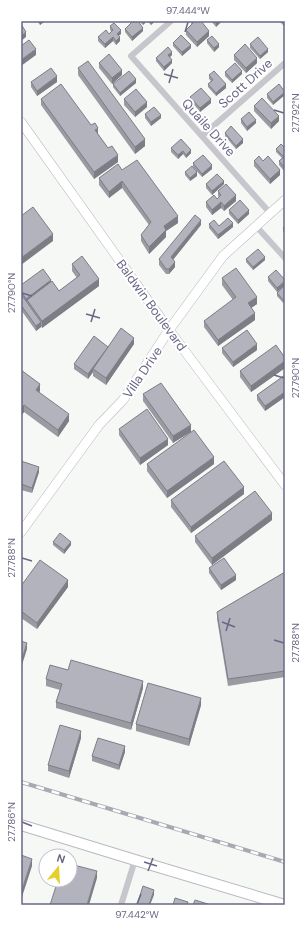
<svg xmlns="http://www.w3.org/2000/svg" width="306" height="926" font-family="'DM Sans',sans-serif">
<rect width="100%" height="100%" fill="#f6f8f5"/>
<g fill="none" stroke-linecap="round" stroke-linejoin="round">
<defs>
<g id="secondary">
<path d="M21 122 169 330 285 485"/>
<path d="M21 532 99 425 123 400 169 330 223 256 285 200"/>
</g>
<path id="primary" d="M21 825 135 860 285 905"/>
</defs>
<use href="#secondary" stroke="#b9b8c2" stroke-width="10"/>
<use href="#primary" stroke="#bab9c1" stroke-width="12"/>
<g stroke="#c7c6cd" stroke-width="6">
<path d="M171 21 131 56 270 213"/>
<path d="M202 136 285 63"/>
<path d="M256 226 285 258"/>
<path d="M121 905 135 860"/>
</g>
<use href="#secondary" stroke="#fff" stroke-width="9"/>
<use href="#primary" stroke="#fff" stroke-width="10"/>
<defs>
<path id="rail" d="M21 782 285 862"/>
</defs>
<use href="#rail" stroke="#a9a8b3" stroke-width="4"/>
<use href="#rail" stroke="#fff" stroke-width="2.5" stroke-dasharray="8" stroke-linecap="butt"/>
</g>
<g fill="#9a9aa3">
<path d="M37 21H45L40 25Z"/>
<path d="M139 21H147L143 25Z"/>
<path d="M147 21H155L151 25Z"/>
<path d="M191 21H201L209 36 197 47 186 35V30L192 25 191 23Z"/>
<path d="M211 21H222L216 27Z"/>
<path d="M279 21H285V27Z"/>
<path d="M110 26 121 34 118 36 120 41 116 45 113 41 105 48 98 41V37L109 34 112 32 110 30Z"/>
<path d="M125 29 143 31 132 41 125 32Z"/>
<path d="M207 40 219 47 214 52 207 43Z"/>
<path d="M173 43 191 48 182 56 173 46Z"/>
<path d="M250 44 268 52 260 59 250 48Z"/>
<path d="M172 55 170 57 172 63 164 71 156 61V58Z"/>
<path d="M234 55 257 63 246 73 234 60Z"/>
<path d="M99 63 122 75 112 84 99 68Z"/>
<path d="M78 68 145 146 135 154 78 75Z"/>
<path d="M225 72 242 74 232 83 225 76Z"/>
<path d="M209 75 226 88 216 96 208 87V84L211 81 209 79Z"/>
<path d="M31 82H57L37 96 31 87Z"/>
<path d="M136 83 120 96 113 87V84Z"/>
<path d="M285 91 273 105 267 98V94Z"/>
<path d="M190 97 211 103 200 112 190 100Z"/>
<path d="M41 99 98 134 118 162 94 179 41 105Z"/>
<path d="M124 99 147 107 135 117 124 105Z"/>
<path d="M254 106 279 121 271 129 254 111Z"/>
<path d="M145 114 161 118 151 126 145 118Z"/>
<path d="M241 119 256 123 247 131 241 123Z"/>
<path d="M225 133 243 143 236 149 225 136Z"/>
<path d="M171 148 191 153 186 158 183 154 178 159 171 152Z"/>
<path d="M285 148V172L279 165V161L282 158 276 152V149Z"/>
<path d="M254 161H263L280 175 270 184 254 166Z"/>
<path d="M193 163 212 169 202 177 193 167Z"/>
<path d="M122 170 178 223 166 231V237L149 254 141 241V235L149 225 122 188 109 198 99 185V178Z"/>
<path d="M185 172 197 176 190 181 185 175Z"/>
<path d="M206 184H224L212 195 206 188Z"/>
<path d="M218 191 236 201 224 211 221 208 212 215 206 207V202L217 199 219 197 218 196Z"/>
<path d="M229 210 249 214 238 224 229 214Z"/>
<path d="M209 224 219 226 233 227 218 239 209 228Z"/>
<path d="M201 225 173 260 175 267 169 274H166L159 265V259Z"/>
<path d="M285 226V234L283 231V228Z"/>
<path d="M246 259 265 260 253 270 246 262Z"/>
<path d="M72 264 99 286 42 328 41 326V327L36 331 21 310V285L51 282 59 291 77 278 72 271Z"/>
<path d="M268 277 285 280 277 292 268 281Z"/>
<path d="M222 278 257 304 251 308 255 320 218 346 204 327V321L233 300 222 285Z"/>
<path d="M285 285V305L277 296V293Z"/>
<path d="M134 344 106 385 93 376V372L88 379 74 369V364L108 348Z"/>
<path d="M222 348 257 350 233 367 222 353Z"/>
<path d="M285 358V368L251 392 240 377V371Z"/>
<path d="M21 370 40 391 39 392 69 421 58 437 24 412 21 416Z"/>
<path d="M285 375V397L265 411 257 400V395Z"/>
<path d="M143 394 191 425 173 443 143 401Z"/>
<path d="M119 429 168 445 140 465 119 435Z"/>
<path d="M21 461 39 472 32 493 21 490Z"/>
<path d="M147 464H214L167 498 147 471Z"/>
<path d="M244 494 191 533 171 507V500Z"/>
<path d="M272 520 212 565 195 542V536Z"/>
<path d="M53 542 71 545 64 554 53 545Z"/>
<path d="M209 568 236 580 221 590 209 573Z"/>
<path d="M285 572V677L228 686 217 619V612Z"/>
<path d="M21 586 68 587 37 629 21 618Z"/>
<path d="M46 679 143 688 131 730 56 708V702L60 690 46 686Z"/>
<path d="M201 705 189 746 136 731V724Z"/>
<path d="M81 738 69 778 48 771V765Z"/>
<path d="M125 752 119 770 92 761V756Z"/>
</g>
<g fill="#7d7d85">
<path d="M40 21H45L40 25Z"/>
<path d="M143 21H147L143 25Z"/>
<path d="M151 21H155L151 25Z"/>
<path d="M218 21H222L216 27V23Z"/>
<path d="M143 28V31L132 41V37Z"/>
<path d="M121 30V34L117 37V34Z"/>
<path d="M209 31V36L197 47V42Z"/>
<path d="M26 32V37L21 41V36Z"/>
<path d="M113 37V41L105 48V44Z"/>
<path d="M120 37V41L116 45V41Z"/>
<path d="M219 44V47L214 52V48Z"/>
<path d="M191 45V48L182 56V52Z"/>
<path d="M36 49V55L21 66V60Z"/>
<path d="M268 49V52L260 59V56Z"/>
<path d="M172 52V55L168 59V55Z"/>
<path d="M257 58V63L246 73V68Z"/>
<path d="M172 60V63L164 71V67Z"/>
<path d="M122 70V75L112 84V78Z"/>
<path d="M242 71V74L232 83V80Z"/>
<path d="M57 76V82L37 96V91Z"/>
<path d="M136 79V83L120 96V93Z"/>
<path d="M226 84V88L216 96V93Z"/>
<path d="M285 92V95L273 105V102Z"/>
<path d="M211 99V103L200 112V108Z"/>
<path d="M147 102V107L135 117V112Z"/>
<path d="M161 115V118L151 126V122Z"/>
<path d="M279 116V121L271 129V123Z"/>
<path d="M256 120V123L247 131V127Z"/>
<path d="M98 128V134L95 130Z"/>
<path d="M145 139V146L135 154V147Z"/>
<path d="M243 139V143L236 149V146Z"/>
<path d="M191 150V153L186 158V155Z"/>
<path d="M183 151V154L178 159V155Z"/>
<path d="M118 155V162L94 179V172Z"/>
<path d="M212 165V169L202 177V174Z"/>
<path d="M280 170V175L270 184V179Z"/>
<path d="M197 172V176L190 181V178Z"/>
<path d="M122 181V188L109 198V192Z"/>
<path d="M224 181V184L212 195V191Z"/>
<path d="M236 195V201L224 211V206Z"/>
<path d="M221 202V208L212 215V210Z"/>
<path d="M249 210V214L238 224V220Z"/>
<path d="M178 216V223L166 231V237L149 254V247L164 226Z"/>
<path d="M201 220V225L171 262V257Z"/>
<path d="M233 223V227L218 239V235Z"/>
<path d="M53 234V241L21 265V258Z"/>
<path d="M265 257V260L253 270V267Z"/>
<path d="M175 262V267L169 274V269Z"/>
<path d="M99 279V286L42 328V321Z"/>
<path d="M51 280V285L27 300 26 304V299Z"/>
<path d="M285 281V285L277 292V288Z"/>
<path d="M257 297V304L248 310V303Z"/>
<path d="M255 313V320L218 346V340Z"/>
<path d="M41 322V327L36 331V326Z"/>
<path d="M134 338V344L106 385V378Z"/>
<path d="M257 344V350L233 367V362Z"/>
<path d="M108 347V352L93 369V372L88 379V374Z"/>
<path d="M285 361V368L251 392V386Z"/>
<path d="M40 384V391L36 397V390Z"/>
<path d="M285 392V397L265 411V406Z"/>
<path d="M24 405V412L21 416V409Z"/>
<path d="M69 414V421L58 437V430Z"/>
<path d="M191 425V432L173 443V436Z"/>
<path d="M168 439V445L140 465V458Z"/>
<path d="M214 457V464L167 498V491Z"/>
<path d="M39 467V472L32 493V488Z"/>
<path d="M244 487V494L191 533V527Z"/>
<path d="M272 513V520L212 565V558Z"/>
<path d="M71 542V545L64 554V550Z"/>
<path d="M236 575V580L221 590V585Z"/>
<path d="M68 580V587L37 629V623Z"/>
<path d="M27 643V649L21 668V662Z"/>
<path d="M143 681V688L131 730V723Z"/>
<path d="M201 698V705L189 746V739Z"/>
<path d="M81 731V738L69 778V771Z"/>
<path d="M125 746V752L119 770V765Z"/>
<path d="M32 859V866L21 900V893Z"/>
<path d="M97 871V878L89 905H87Z"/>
<path d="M154 890V895L150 905H149Z"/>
</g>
<g fill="#b3b3be" stroke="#7d7d85">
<path d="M133 21H138L143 28 132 37 125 29Z"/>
<path d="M193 21H201L209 31 197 42 186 30 194 22Z"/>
<path d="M114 23 121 30 117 34 120 37 116 41 113 37 105 44 98 37 106 30 109 34 113 30 110 26Z"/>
<path d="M21 24 26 32 21 36Z"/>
<path d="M181 35 191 45 182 52 173 43Z"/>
<path d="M212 36 219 44 214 48 207 40Z"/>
<path d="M258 37 268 49 260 56 250 44Z"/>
<path d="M29 40 36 49 21 60V46Z"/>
<path d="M245 44 257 58 246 68 234 55Z"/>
<path d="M168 47 172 52 168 55 172 60 164 67 156 58Z"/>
<path d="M109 54 122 70 112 78 99 63Z"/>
<path d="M88 61 145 139 135 147 78 68Z"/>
<path d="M235 63 242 71 232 80 225 72Z"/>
<path d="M51 68 57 76 37 91 31 82Z"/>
<path d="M129 71 136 79 120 93 113 84Z"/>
<path d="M214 71 226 84 216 93 208 84 213 80 209 75Z"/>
<path d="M61 84 91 125 95 123 98 128 95 130 108 148 112 146 118 155 94 172 41 99Z"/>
<path d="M279 84 285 92 273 102 267 94Z"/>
<path d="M201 88 211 99 200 108 190 97Z"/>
<path d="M136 89 147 102 135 112 124 99Z"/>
<path d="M262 98 279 116 271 123 254 106Z"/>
<path d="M154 107 161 115 151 122 145 114Z"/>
<path d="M249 112 256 120 247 127 241 119Z"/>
<path d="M231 126 243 139 236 146 225 133Z"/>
<path d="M181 139 191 150 186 155 183 151 178 155 171 148Z"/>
<path d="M281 144 285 148V168L279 161 284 157 276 149Z"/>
<path d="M203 155 212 165 202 174 193 163Z"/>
<path d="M259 156 263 161 268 156 280 170 270 179 254 161Z"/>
<path d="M137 160 178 216 164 226 166 230 149 247 141 235 151 222 122 181 109 192 99 178 118 164 122 170Z"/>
<path d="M192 166 197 172 190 178 185 172Z"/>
<path d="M217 174 224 181 212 191 206 184Z"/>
<path d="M226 184 236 195 224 206 221 202 212 210 206 202 214 195 217 199 221 195 218 191Z"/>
<path d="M240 200 249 210 238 220 229 210Z"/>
<path d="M33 207 53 234 21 258V216Z"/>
<path d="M195 215 201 220 171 257 175 262 169 269H166L159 259Z"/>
<path d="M228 218 233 223 218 235 209 224 214 220 219 226Z"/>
<path d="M285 226V230L283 228Z"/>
<path d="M258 249 265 257 253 267 246 259Z"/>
<path d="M82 256 99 279 42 321 27 300 52 281 59 291 80 275 72 264Z"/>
<path d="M236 268 257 297 248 303 255 313 218 340 204 321 236 297 222 278Z"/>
<path d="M43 269 51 280 26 299 21 291V285Z"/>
<path d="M276 270 285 280V281L277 288 268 277Z"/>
<path d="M285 285V302L277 293Z"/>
<path d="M21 294 41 322 36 326 21 305Z"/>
<path d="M121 328 134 338 106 378 93 369Z"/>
<path d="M247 330 257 344 233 362 222 348Z"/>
<path d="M94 336 108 347 88 374 74 364Z"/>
<path d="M276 345 285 358V361L251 386 240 371Z"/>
<path d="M21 370 40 384 36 390 69 414 58 430 24 405 21 409Z"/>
<path d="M285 375V392L265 406 257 395Z"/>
<path d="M161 383 191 425 173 436 143 394Z"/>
<path d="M147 409 168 439 140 458 119 429Z"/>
<path d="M194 430 214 457 167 491 147 464Z"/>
<path d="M21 461 39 467 32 488 21 484Z"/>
<path d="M224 461 244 487 191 527 171 500Z"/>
<path d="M255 491 272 513 212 558 195 536Z"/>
<path d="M60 533 71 542 64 550 53 542Z"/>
<path d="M224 558 236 575 221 585 209 568Z"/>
<path d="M40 560 68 580 37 623 21 611V586Z"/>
<path d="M285 572V671L228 679 217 612Z"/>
<path d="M21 641 27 643 21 662Z"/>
<path d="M71 660 143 681 131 723 56 702 62 684 46 679 50 665 68 670Z"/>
<path d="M148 683 201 698 189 739 136 724Z"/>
<path d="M60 725 81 731 69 771 48 765Z"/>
<path d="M98 738 125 746 119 765 92 756Z"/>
<path d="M21 855 32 859 21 893Z"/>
<path d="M70 864 97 871 87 905H50L58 880H70Z"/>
<path d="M143 886 154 890 149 905H137Z"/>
<path d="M175 898 188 902 187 905H173Z"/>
<path d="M195 900 211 905H193Z"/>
</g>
<path fill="none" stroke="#6a6786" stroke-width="1.5" d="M185 32 188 22M164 74 178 78M169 83 173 69M274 110 284 113M22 293 32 296M86 314 100 318M91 322 95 309M274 375 284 378M22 558 32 561M222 622 235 627M226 631 230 618M274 640 284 643M22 822 32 826M144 862 157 866M148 871 153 858M137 904 141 894"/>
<g text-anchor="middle" stroke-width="4" stroke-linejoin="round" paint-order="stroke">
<g font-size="13" fill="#6a6786" stroke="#fff">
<text transform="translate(245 83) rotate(-42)" y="5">Scott Drive</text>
<text transform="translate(209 127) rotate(48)" y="5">Quaile Drive</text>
<text transform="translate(152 305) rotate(54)" y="5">Baldwin Boulevard</text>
<text transform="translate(142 372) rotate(-56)" y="5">Villa Drive</text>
</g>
</g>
<rect width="306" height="926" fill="none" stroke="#ffffff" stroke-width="44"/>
<g transform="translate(58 868) rotate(18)"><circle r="19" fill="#ffffff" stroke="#c3c2cf"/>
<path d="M0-3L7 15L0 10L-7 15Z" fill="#e5cf28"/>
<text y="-6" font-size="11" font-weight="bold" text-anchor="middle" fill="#6a6786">N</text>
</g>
<rect x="22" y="22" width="262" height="882" fill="none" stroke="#6a6786" stroke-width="1.5"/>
<g font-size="10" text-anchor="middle" fill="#6a6786">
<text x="188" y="14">97.444°W</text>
<text transform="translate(295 113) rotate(-90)" y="4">27.792°N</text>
<text transform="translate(11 293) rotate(-90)" y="4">27.790°N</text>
<text transform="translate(295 378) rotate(-90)" y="4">27.790°N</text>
<text transform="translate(11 558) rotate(-90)" y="4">27.788°N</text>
<text transform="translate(295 643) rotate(-90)" y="4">27.788°N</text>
<text transform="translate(11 822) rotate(-90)" y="4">27.786°N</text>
<text x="137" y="918">97.442°W</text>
</g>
</svg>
